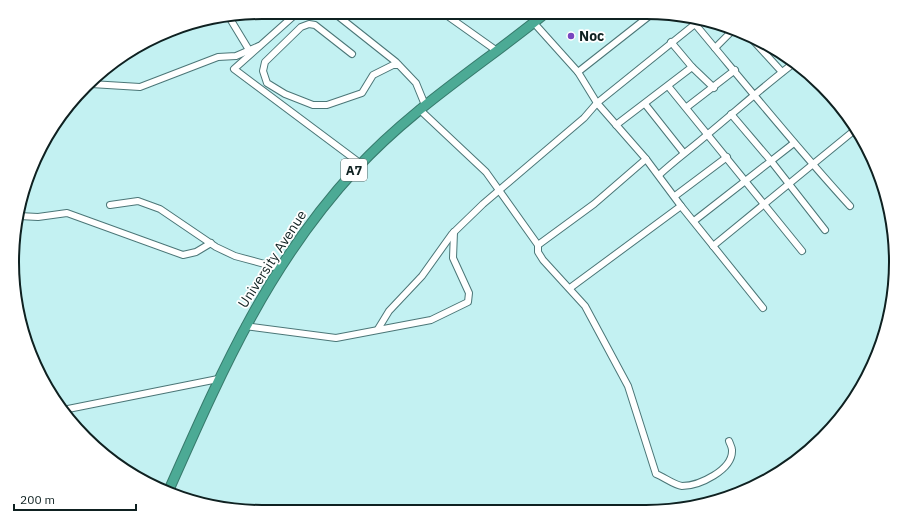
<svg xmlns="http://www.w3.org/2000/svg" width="908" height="524" font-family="'IBM Plex Sans',sans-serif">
<rect width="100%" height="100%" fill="#c3f1f2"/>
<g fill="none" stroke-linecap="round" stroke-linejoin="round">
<defs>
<g id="minor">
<path d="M298 12 234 69 361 164"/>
<path d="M333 12 396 62 416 83 425 105"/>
<path d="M442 12 497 51"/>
<path d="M229 17 249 50"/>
<path d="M696 21 695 24C746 85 796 147 850 206"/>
<path d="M534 23 578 72 597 103 646 159 681 206 763 308"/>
<path d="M750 37 782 72"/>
<path d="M715 48 734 29"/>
<path d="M352 54 315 25 309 24 301 27 265 62 263 71 267 83 285 94 313 105H327L362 93 373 75 393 65H398"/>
<path d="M692 67 714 88"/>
<path d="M578 72 653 13"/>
<path d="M91 84 140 87 218 57 236 56 259 46"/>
<path d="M668 86 802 251"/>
<path d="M645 104 683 152"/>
<path d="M687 107 735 70"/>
<path d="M419 109 486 172 538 245V252L543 260 585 306 628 386 656 474C664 477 674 485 682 486 699 486 733 470 732 450 732 447 730 444 729 441"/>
<path d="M731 114 771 161 825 230"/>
<path d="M616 125 692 67 671 42"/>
<path d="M659 175C675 160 692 148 708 134 737 110 764 86 794 63"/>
<path d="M675 196 727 157"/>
<path d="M110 205 138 201 160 209 216 247 235 256 279 268"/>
<path d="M19 216 38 217 67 213 183 255 196 252 211 243"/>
<path d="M694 221 794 143"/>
<path d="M538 245 594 204 646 159"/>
<path d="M713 246 856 129"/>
<path d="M570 288 681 206"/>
<path d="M245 326 336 338 431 320 468 302 469 293 453 258 454 232"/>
<path d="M378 329 389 311 422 276 452 234 483 204 584 118 597 103 700 20"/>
<path d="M63 410 218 379"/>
</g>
<path id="highway" d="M168 492C220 375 267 265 356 169 412 108 483 64 547 12"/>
</defs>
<use href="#minor" stroke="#4b7677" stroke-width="8"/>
<use href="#highway" stroke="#377a6c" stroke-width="11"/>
<use href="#minor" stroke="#fff" stroke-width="6"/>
<use href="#highway" stroke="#4caa95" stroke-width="9"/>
</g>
<circle fill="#7847bf" stroke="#fff" stroke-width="1.5" cx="571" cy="36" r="4"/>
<g text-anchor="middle" stroke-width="3.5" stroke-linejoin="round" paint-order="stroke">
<rect fill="#fff" stroke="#576464" stroke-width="1" x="341" y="159" width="26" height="22" rx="3"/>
<g font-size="13" font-weight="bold" fill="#0f2121">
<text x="354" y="175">A7</text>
</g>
<g font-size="14" font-weight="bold" fill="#0f2121" stroke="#fff" text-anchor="start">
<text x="579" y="41">Noc</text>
</g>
<g font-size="14" fill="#0f2121" stroke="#fff">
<text transform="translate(272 259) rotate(-57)" y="5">University Avenue</text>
</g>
</g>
<path d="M0 0H908V524H0ZM262 19H646A243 243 0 0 1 889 262V262A243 243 0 0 1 646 505H262A243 243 0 0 1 19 262V262A243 243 0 0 1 262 19Z" fill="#fff" fill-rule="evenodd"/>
<path fill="none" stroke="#0f2121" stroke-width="2" d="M262 19H646A243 243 0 0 1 889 262V262A243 243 0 0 1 646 505H262A243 243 0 0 1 19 262V262A243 243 0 0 1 262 19Z"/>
<path d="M14 504v6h122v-6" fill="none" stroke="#0f2121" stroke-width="2"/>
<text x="20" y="504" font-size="12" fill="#0f2121" stroke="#ffffff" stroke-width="3" paint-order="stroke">200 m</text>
</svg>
